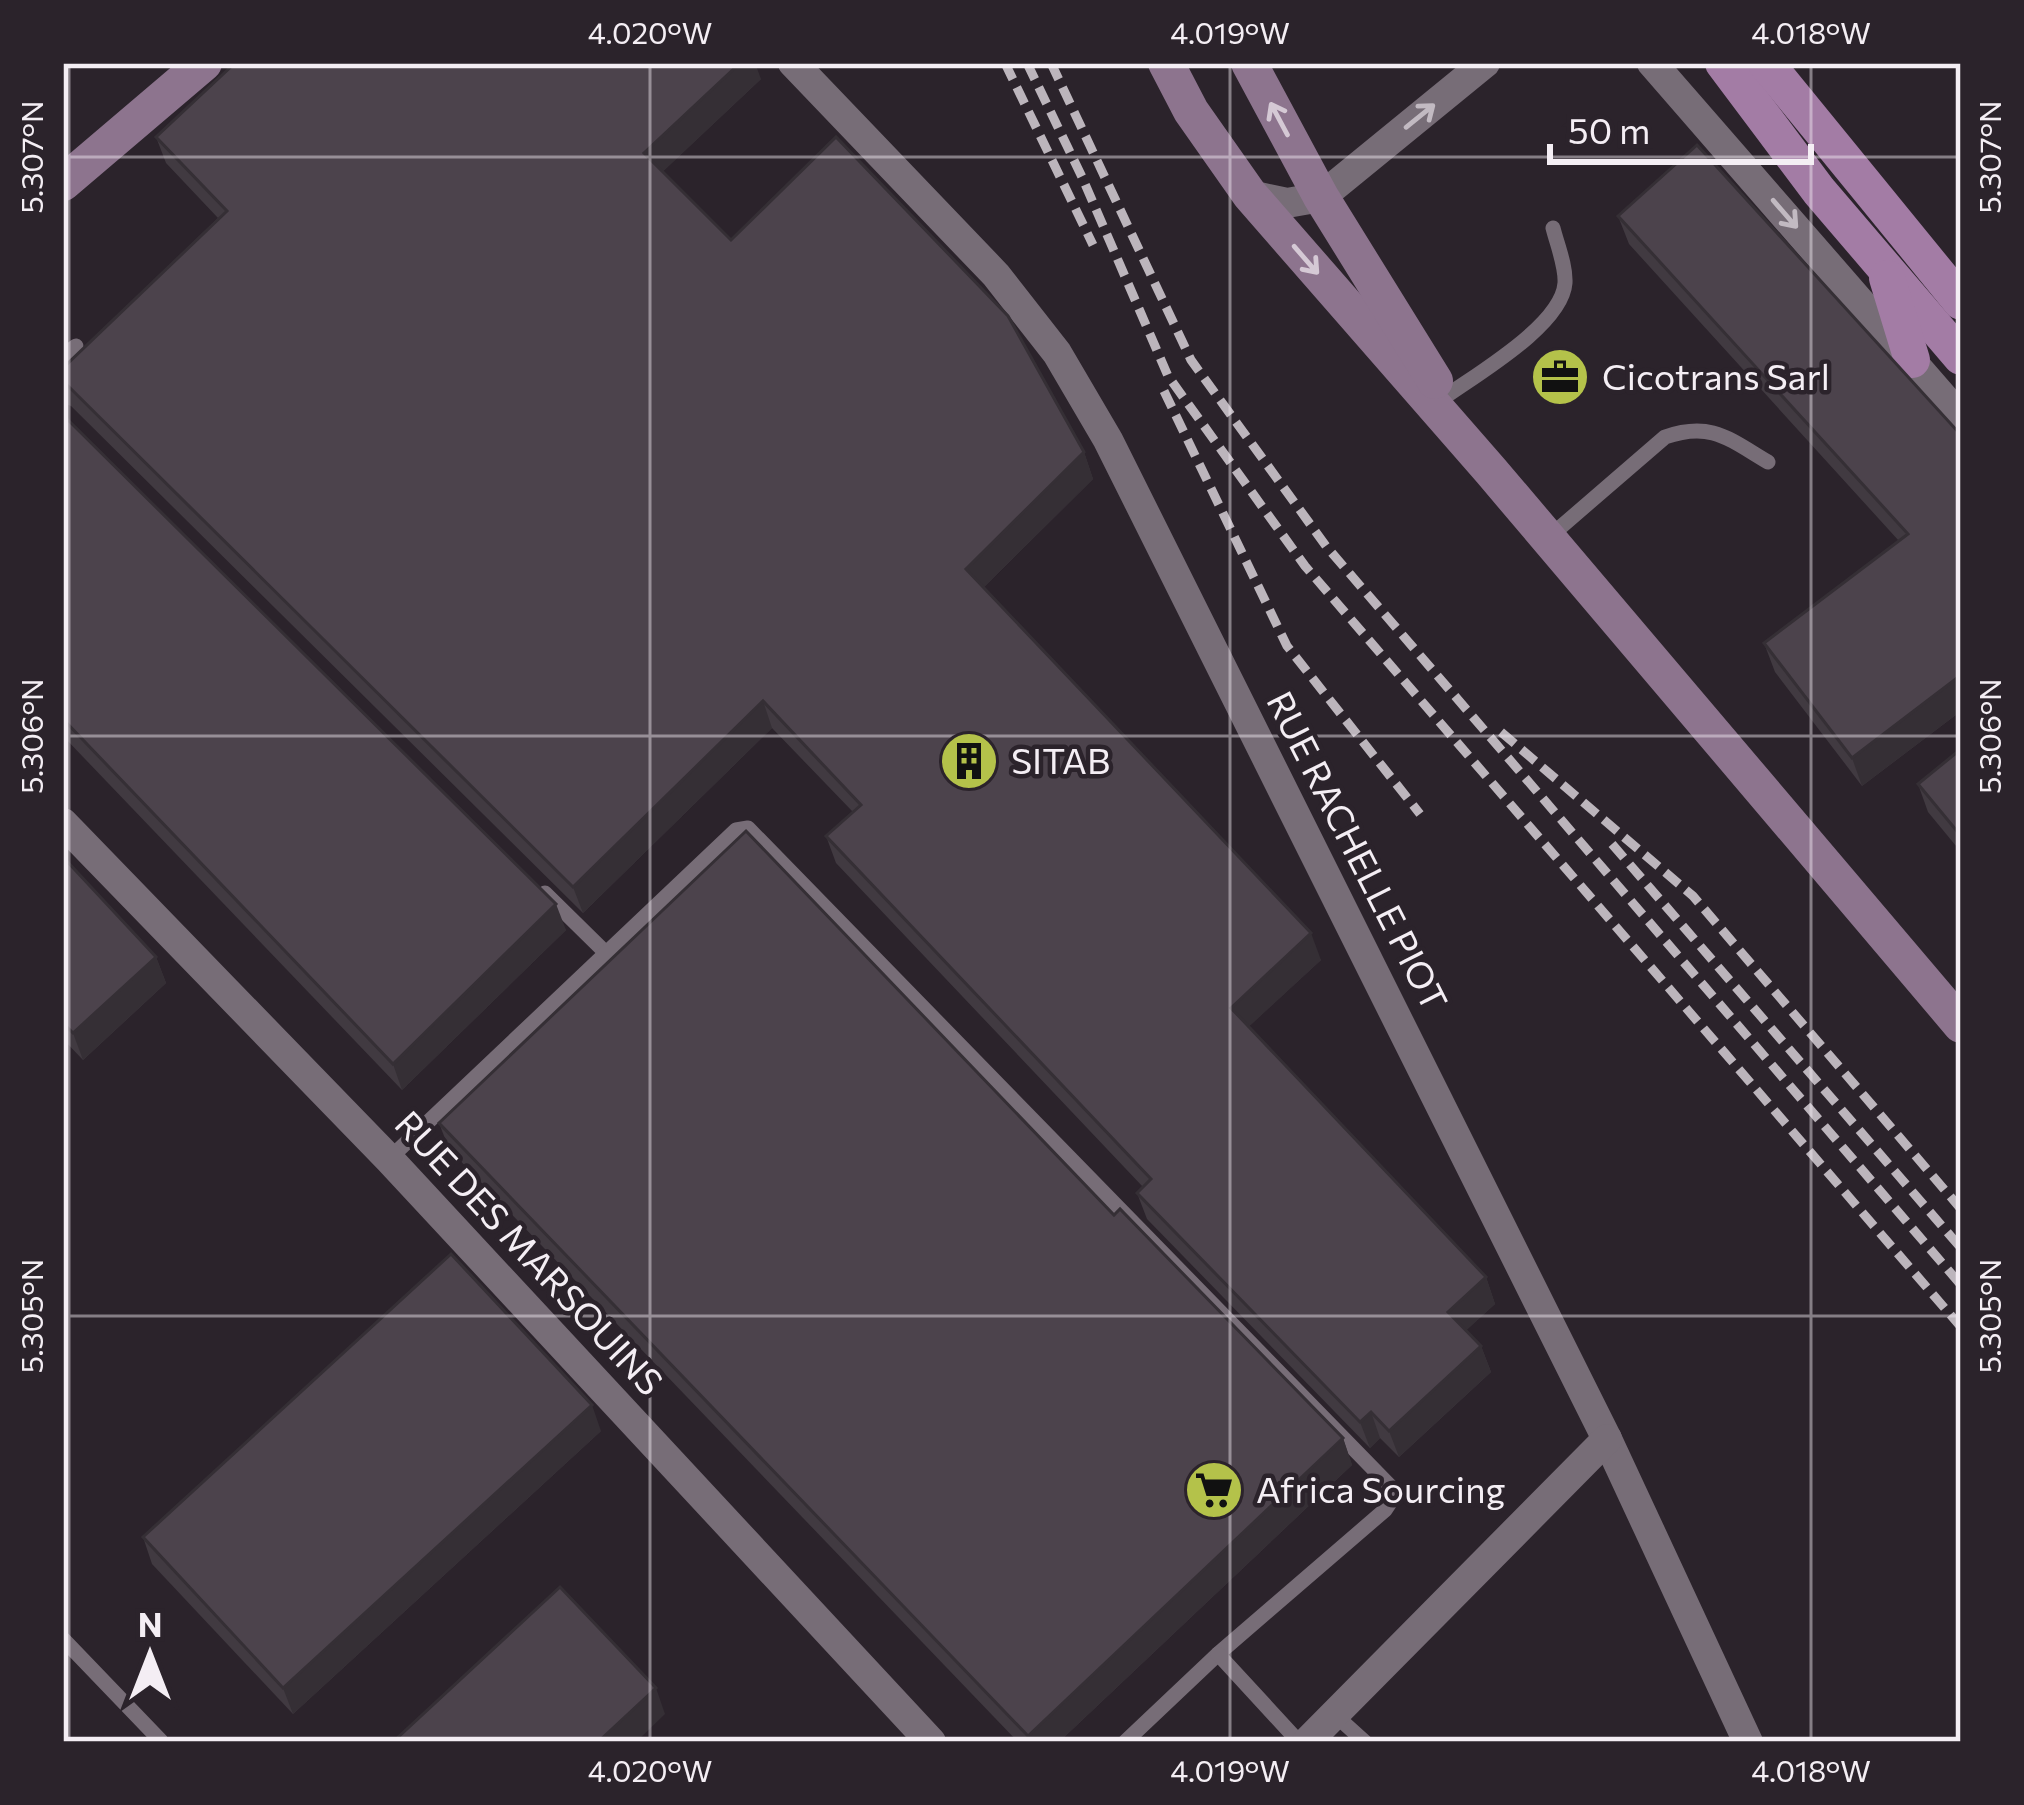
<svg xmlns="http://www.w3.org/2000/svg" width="2024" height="1805" font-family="Commissioner,sans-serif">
<rect width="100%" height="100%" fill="#2b232b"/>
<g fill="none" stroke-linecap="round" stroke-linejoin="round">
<g stroke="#776d77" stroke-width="15">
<path d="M63 356 76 346"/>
<path d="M1445 397C1477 374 1562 325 1565 283 1566 266 1557 244 1553 228"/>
<path d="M1548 538 1665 437C1711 421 1729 439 1768 462"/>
<path d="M545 893 607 954"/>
<path d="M389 1159 736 830 748 828 1392 1488 1393 1498 1385 1510 1218 1654 1125 1742"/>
<path d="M63 1639 161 1741"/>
<path d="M1218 1654 1299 1742"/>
<path d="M1334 1714 1365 1742"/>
</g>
<g stroke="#776d77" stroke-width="30">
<path d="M793 63 996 275 1057 353 1108 440 1607 1439 1748 1742"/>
<path d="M1652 63 1961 418"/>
<path d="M1250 195 1287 203 1321 197 1485 63"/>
<path d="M63 823 389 1159 931 1742"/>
<path d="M1307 1742 1607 1439"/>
</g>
<g stroke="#8d748e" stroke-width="36">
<path d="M1166 63 1191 111 1250 195 1491 471 1961 1025"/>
<path d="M1249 63 1321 197 1435 381"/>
<path d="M63 183 204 63"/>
</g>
<g stroke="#a37ca5" stroke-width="36">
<path d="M1723 63 1819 191 1961 357"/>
<path d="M1766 63 1961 302"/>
<path d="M1887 278 1912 360"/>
</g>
<g stroke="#bcb5bc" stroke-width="9" stroke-dasharray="18 9" stroke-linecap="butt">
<path d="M1005 63 1093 245"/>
<path d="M1027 63 1082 177 1168 376 1305 566 1961 1327"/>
<path d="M1051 63 1191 360 1326 546 1961 1285"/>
<path d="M1164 391 1287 646 1420 814"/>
<path d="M1501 732 1693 896 1961 1209"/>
<path d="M1612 844 1961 1248"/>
</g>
</g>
<g fill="#413a41">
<path d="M761 79 662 172 731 240 1084 452 1093 479 984 587 1321 960 1248 1027 1486 1277 1495 1304 1466 1330 1481 1346 1491 1372 1399 1457 1380 1438 1370 1448 1147 1219 1137 1193 1143 1187 836 863 826 836 853 812 772 728 583 913 71 406 63 403V368L218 218 166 163 156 137Z"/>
<path d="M1618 216 1961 435V711L1862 786 1775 672 1764 643 1899 541 1629 244Z"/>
<path d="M63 415 566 930 402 1090 63 736Z"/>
<path d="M1961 749V852L1928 812 1918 784Z"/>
<path d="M63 857 156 957 166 983 83 1060 63 1039Z"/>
<path d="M439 1123 1114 1215 1343 1438 1352 1465 1059 1742H1018L449 1149Z"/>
<path d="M601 1431 293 1714 152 1564 143 1537Z"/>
</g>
<g fill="#352f35">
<path d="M740 63H755L761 79 654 180 644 153Z"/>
<path d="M1084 452 1093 479 976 595 966 569Z"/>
<path d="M1961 675V711L1862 786 1852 758Z"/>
<path d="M763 701 772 728 583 913 573 887Z"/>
<path d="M556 904 566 930 402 1090 393 1064Z"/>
<path d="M1311 933 1321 960 1240 1035 1231 1008Z"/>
<path d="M156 957 166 983 83 1060 73 1033Z"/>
<path d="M1486 1277 1495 1304 1458 1338 1448 1312Z"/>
<path d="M1481 1346 1491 1372 1399 1457 1389 1431Z"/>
<path d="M592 1405 601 1431 293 1714 283 1688Z"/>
<path d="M1371 1412 1380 1438 1370 1448 1360 1422Z"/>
<path d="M1343 1438 1352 1465 1059 1742H1030L1028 1736Z"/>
<path d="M656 1688 665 1714 636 1742H598Z"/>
</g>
<g fill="#4c434c" stroke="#352f35" stroke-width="3">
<path d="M235 63H740L644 153 731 240 836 137 1008 316 1084 452 966 569 1311 933 1231 1008 1486 1277 1448 1312 1481 1346 1389 1431 1371 1412 1360 1422 1137 1193 1151 1179 826 836 861 805 763 701 573 887 63 381V368L227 211 156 137Z"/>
<path d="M1697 145 1961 435V675L1852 758 1764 643 1908 534 1618 216Z"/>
<path d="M63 415 556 904 393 1064 63 719Z"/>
<path d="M1961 749V836L1918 784Z"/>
<path d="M746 831 1114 1215 1120 1209 1343 1438 1028 1736 439 1123Z"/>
<path d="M63 857 156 957 73 1033 63 1023Z"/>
<path d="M451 1254 592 1405 283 1688 143 1537Z"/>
<path d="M560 1587 656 1688 598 1742H393Z"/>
</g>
<defs><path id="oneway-shaft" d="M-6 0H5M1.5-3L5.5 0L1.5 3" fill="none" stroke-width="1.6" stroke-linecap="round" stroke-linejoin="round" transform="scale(3)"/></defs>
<g stroke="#c2bac2">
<use href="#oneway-shaft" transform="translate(1420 116) rotate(-39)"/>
<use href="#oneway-shaft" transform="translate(1785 214) rotate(49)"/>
</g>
<g stroke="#d5c9d5">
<use href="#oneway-shaft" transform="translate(1279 119) rotate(-118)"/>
<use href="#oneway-shaft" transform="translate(1306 260) rotate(49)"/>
</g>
<path fill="none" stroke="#f4eef4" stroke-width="3" stroke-opacity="0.45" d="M69 63V1742M650 63V1742M1230 63V1742M1811 63V1742M63 157H1961M63 736H1961M63 1316H1961"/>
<defs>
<symbol id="office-disc" viewBox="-11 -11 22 22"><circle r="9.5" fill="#b4c24a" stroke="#2b232b"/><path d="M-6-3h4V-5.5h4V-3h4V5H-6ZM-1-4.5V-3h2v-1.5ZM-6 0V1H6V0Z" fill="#111"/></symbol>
<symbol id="building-disc" viewBox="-11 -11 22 22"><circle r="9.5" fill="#b4c24a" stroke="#2b232b"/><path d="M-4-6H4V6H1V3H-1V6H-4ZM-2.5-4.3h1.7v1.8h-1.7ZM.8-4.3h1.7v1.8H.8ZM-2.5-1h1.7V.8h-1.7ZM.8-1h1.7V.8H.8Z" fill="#111"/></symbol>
<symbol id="supermarket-disc" viewBox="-11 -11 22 22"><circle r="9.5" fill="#b4c24a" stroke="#2b232b"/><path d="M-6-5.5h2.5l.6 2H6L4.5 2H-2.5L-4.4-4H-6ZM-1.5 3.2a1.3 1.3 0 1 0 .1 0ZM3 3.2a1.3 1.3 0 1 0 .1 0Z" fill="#111"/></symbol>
</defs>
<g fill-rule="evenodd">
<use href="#office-disc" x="1527" y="344" width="66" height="66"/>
<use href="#building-disc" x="936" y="728" width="66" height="66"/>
<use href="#supermarket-disc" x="1181" y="1457" width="66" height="66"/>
</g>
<g text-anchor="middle" stroke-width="9" stroke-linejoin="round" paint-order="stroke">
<g font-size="36" fill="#f4eef4" stroke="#2b232b" text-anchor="start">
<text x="1602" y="390">Cicotrans Sarl</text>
<text x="1011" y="774">SITAB</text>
<text x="1256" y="1503">Africa Sourcing</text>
</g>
<g font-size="36" fill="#f4eef4" stroke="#2b232b">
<text transform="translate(1357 851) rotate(63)" y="13">RUE RACHELLE PIOT</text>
<text transform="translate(529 1253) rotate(47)" y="13">RUE DES MARSOUINS</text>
</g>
</g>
<rect width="2024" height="1805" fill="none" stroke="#2b232b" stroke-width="132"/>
<g transform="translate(150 1655)" stroke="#2b232b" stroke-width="9" paint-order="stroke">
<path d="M0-9L21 45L0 30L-21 45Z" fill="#f4eef4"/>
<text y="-18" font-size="33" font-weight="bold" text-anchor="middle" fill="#f4eef4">N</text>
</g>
<path d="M1550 144v18h261v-18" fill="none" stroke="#f4eef4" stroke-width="6"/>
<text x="1568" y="144" font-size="36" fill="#f4eef4" stroke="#2b232b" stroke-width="9" paint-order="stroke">50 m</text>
<rect x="66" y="66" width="1892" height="1673" fill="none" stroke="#f4eef4" stroke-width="4.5"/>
<g font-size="30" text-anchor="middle" fill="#f4eef4">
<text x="650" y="44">4.020°W</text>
<text x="1230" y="44">4.019°W</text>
<text x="1811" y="44">4.018°W</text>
<text transform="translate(33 157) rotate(-90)" y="10">5.307°N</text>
<text transform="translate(1991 157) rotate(-90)" y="10">5.307°N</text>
<text transform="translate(33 736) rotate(-90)" y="10">5.306°N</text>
<text transform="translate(1991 736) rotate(-90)" y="10">5.306°N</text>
<text transform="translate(33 1316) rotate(-90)" y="10">5.305°N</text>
<text transform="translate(1991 1316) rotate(-90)" y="10">5.305°N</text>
<text x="650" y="1782">4.020°W</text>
<text x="1230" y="1782">4.019°W</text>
<text x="1811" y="1782">4.018°W</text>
</g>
</svg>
